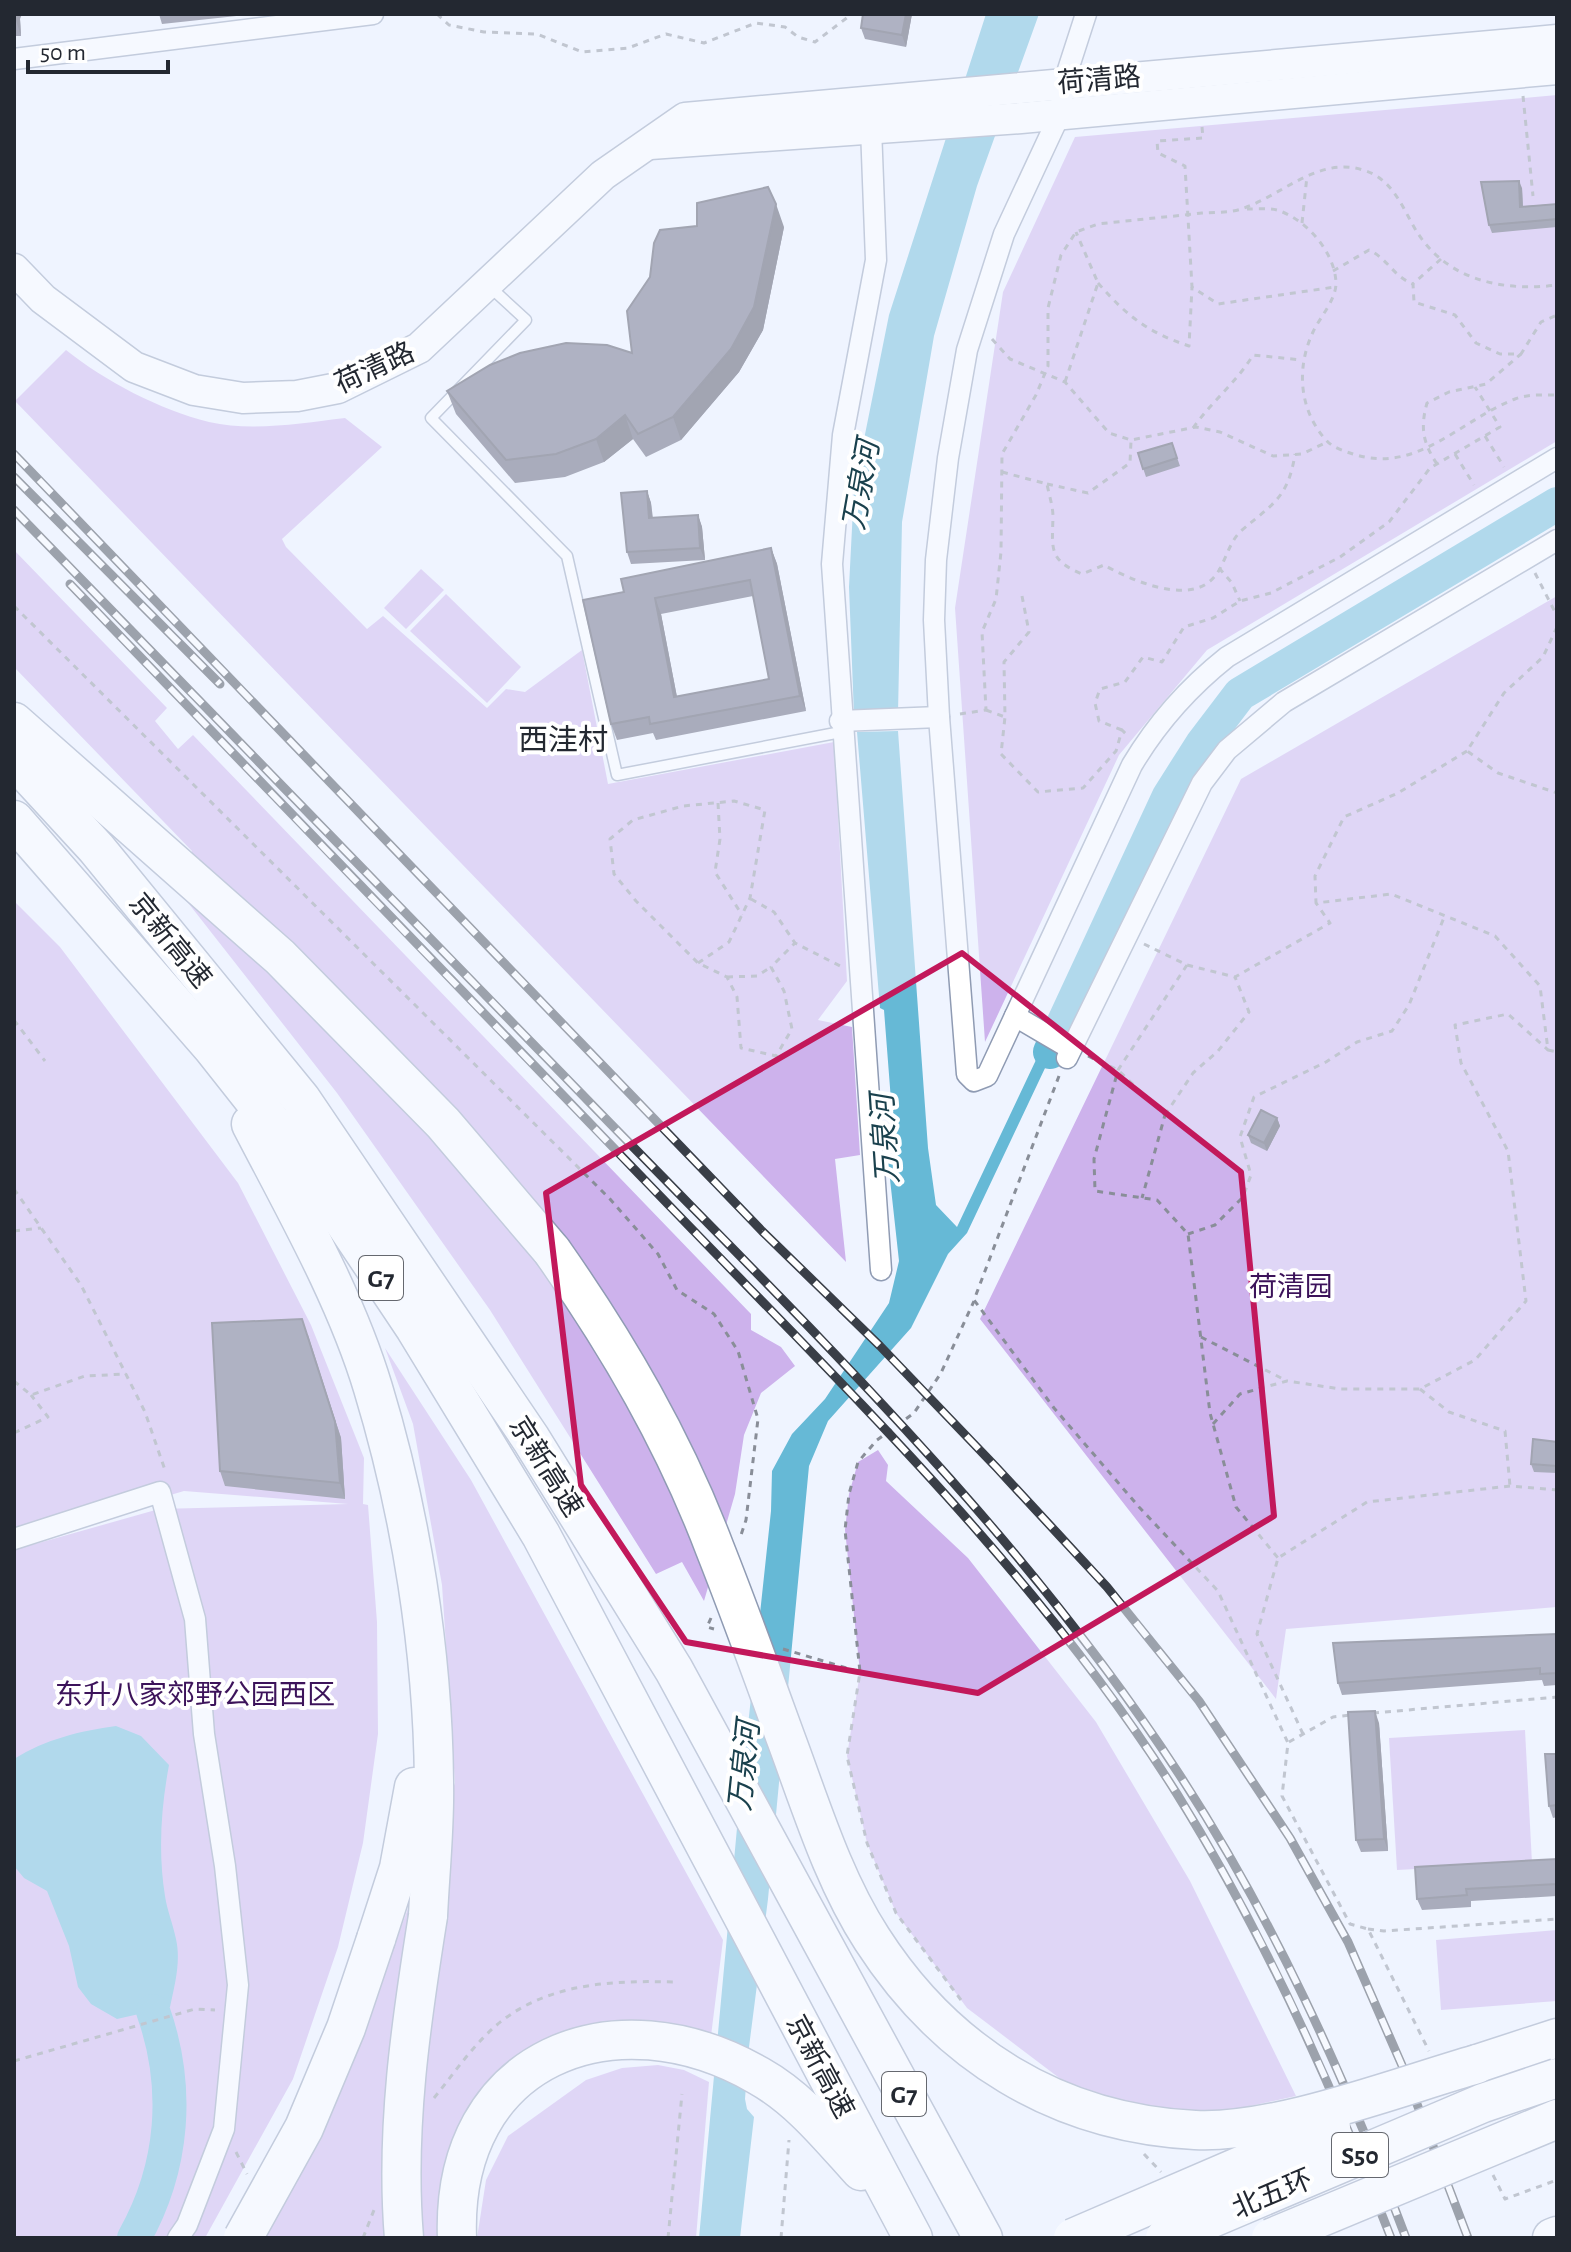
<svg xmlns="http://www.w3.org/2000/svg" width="1571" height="2252" font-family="'Alegreya Sans','Noto Sans SC',sans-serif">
<rect width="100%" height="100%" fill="#eff4ff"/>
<g fill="#cdb2ec">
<path d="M1557 95V441L1207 650 1119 755 985 1042 955 608 1003 292 1075 137Z"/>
<path d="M66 350C105 381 160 410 209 422 252 432 302 423 345 418L382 447 282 539 286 547 367 629 383 616 487 708 506 689 525 692 582 650 608 784 834 742 847 981 818 1020 852 1027 860 1155 835 1159 846 1262 15 401Z"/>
<path d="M14 550 167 708 155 721 178 749 193 735 751 1314V1330L781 1347 795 1366 761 1393 744 1435 735 1494 704 1601 682 1562 656 1574 490 1310 337 1093 178 890 192 851 14 667Z"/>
<path d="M421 569 444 590 406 629 384 608Z"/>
<path d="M446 594 521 667 487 703 410 631Z"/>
<path d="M1557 596V1607L1286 1629 1276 1699 980 1319 1241 779Z"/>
<path d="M14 901 60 947 238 1183 311 1325 364 1458 363 1504 368 1505 377 1622 378 1734 363 1843 338 1947 293 2079 205 2238H14V1550L159 1509 348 1504 184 1491 14 1541Z"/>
<path d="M385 1348 471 1480 723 1940 710 2044 605 2024 549 2037 506 2071 471 2115 438 2198 439 2238H260L379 1986 455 1783 442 1585 413 1424Z"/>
<path d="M878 1450 888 1465 886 1481 968 1558 1096 1722 1190 1881 1296 2096 1199 2117 1091 2102 967 2008 896 1913 867 1843 847 1756 860 1672 845 1530 849 1494 858 1462Z"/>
<path d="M1525 1730 1532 1863 1397 1870 1389 1738Z"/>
<path d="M1557 1930V2001L1441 2010 1436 1940Z"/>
<path d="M658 2065 684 2070 709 2082 696 2238H477L486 2180 508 2136 586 2080 622 2068Z"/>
</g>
<g fill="#66b9d6">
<path d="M986 14H1039L977 186 934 336 902 522 898 713 854 715 849 587 854 489 889 315Z"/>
<path d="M898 731 928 1148 936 1205 957 1227 1061 1007 1072 1011 967 1233 948 1254 911 1328 828 1421 809 1466 768 1899 749 2047 745 2099 747 2109 754 2117 740 2238H699L737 1828 771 1511 772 1471 792 1434 825 1399 889 1303 899 1261 888 1161 895 1152 884 1010 880 1008 857 732Z"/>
<path d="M116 1726 141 1736 169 1765C161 1808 158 1852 165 1896 167 1910 173 1924 176 1939 181 1961 175 1984 170 2007L117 2019 91 2004 78 1987 69 1946 47 1891 24 1878 14 1866V1759C46 1739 80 1731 116 1726Z"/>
</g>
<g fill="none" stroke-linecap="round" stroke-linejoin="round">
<g stroke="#66b9d6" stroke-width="34">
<path d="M1050 1052 1169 796 1202 744 1240 694 1557 504"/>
<path d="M134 2238C174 2167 180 2087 153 2011"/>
</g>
<defs>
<path id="lane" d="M489 286 526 320 431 418 567 556 617 775 841 732"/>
<g id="street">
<path d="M1086 14 1064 82 1060 114 1004 234 967 350 948 458 936 560 934 620 939 717 967 1074 974 1081 987 1076 1132 765C1157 723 1188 688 1227 657L1557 458"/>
<path d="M14 59 373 14"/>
<path d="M871 128 876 260 843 435 832 564 881 1270"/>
<path d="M840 721 939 717"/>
<path d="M1015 1016 1071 1049"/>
<path d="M1067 1058 1202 783 1227 750 1284 702 1557 540"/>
<path d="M14 1539 160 1492 195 1619 204 1734 225 1866 238 1985 224 2129 187 2225 178 2238"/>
</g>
<g id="secondary">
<path d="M650 144 1021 118 1557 69"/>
<path d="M14 269 43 299 134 367 194 390 243 398 297 396 338 388 419 348 603 175 685 118 1557 40"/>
</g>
<g id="highway">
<path d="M14 722 280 957 443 1123 552 1251"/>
<path d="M14 759 96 848 301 1099 531 1439 674 1670 983 2238"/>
<path d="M14 820 212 1047 310 1171 415 1328 541 1535 913 2238"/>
<path d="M251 1124C294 1207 346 1298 373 1388 411 1513 433 1652 434 1783 435 1827 430 1872 428 1916"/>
<path d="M376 1939 399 1868 414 1787"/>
<path d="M1477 2064 1557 2038"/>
<path d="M457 2238C450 2057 614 1992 759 2076 800 2099 830 2137 861 2171"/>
<path d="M1552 2238 1557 2236"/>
</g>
</defs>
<use href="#lane" stroke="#8f9bb3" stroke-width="13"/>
<use href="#street" stroke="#8f9bb3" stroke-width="23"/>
<use href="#secondary" stroke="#8f9bb3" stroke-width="33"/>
<use href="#highway" stroke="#8f9bb3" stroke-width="41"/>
<g stroke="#898e98" stroke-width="3" stroke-dasharray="6 6" stroke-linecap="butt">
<path d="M437 14 449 25 484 32 537 34 582 52 628 48 666 34 704 43 756 23 785 27 798 37 815 42 852 14"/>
<path d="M1523 96 1533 196"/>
<path d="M1202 127 1203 138 1157 141 1158 153 1185 166 1192 287 1218 304 1335 287"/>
<path d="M1247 209C1256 209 1268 208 1277 210 1306 219 1335 252 1336 283 1336 300 1320 317 1313 332 1296 368 1299 410 1326 440 1333 448 1344 451 1353 454 1417 475 1460 420 1515 399 1528 394 1543 395 1557 395"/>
<path d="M1302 223 1307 176"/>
<path d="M1441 259 1413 284 1414 302 1455 315 1476 343 1500 354H1521L1541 322 1557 315"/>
<path d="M1333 271 1369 250C1388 259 1393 276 1413 284"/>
<path d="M1098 283C1127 316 1147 332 1189 346L1192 287"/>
<path d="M992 339 1010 359 1065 382 1109 433 1131 440 1196 427 1220 432 1273 456 1302 454 1327 442"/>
<path d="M1065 382 1098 283 1076 232"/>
<path d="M1193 428C1212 401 1237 382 1253 355L1302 360"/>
<path d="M1485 436 1504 467"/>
<path d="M1455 454 1474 485"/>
<path d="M1437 464C1423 443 1420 428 1427 403L1449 392 1486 384 1521 354"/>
<path d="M1002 472 1047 484C1049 495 1053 506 1053 517 1052 550 1049 560 1082 574L1104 565C1129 579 1182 603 1209 582 1225 570 1226 545 1241 531 1272 504 1288 499 1295 454"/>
<path d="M1047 484 1088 493 1130 463 1131 441"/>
<path d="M1219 568 1232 583 1240 601"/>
<path d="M1535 573 1557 616"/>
<path d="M1022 596 1029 632 1004 662 1005 717 1001 754 1038 792 1083 788 1116 751 1122 730 1127 735"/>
<path d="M14 606 610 1199 658 1254 677 1290 714 1314 738 1351 758 1419 746 1520 741 1535"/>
<path d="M1557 627 1543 657 1504 693 1467 751 1498 773 1557 793"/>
<path d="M986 710 1005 717"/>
<path d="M960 714 986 710 982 632 996 599 1001 552 1002 454 1036 395 1048 366V308L1061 255 1076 232 1098 224C1133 220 1167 217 1202 213 1215 212 1232 213 1244 208 1282 195 1319 156 1363 170 1391 178 1401 204 1414 227 1444 280 1502 292 1557 285"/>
<path d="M1122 730 1099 721 1095 703 1100 689 1125 682 1143 657 1162 662 1184 627 1213 618 1240 601 1271 593 1340 557 1389 522 1430 468 1500 427 1475 387"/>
<path d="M1467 751 1398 793 1344 817 1315 876 1316 903 1391 894 1495 936 1540 986 1548 1050 1557 1052"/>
<path d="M718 803 720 839 715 872 742 915"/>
<path d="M751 899 774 912 795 943"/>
<path d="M1144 944 1187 965 1235 977 1330 923 1316 903"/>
<path d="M698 963 729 942 750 898 765 810 734 801 683 806 633 820 610 839 614 874 636 901 698 963 727 977 737 997 741 1048 776 1056 792 1029 784 991 771 967 795 943 842 967"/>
<path d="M1187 965 1118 1070 1094 1159 1095 1191 1157 1200 1188 1234 1210 1413 1236 1507 1278 1558"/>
<path d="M727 977 757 976 771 967"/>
<path d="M14 1020 45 1061"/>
<path d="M1088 1056 1118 1070 1165 1115 1142 1198"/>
<path d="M1059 1076 974 1300 1054 1408 1139 1507 1218 1591 1288 1743 1282 1796 1350 1924 1368 1929 1429 2051"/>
<path d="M1165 1115 1193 1073 1218 1051 1249 1012 1235 977"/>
<path d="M14 1189 81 1285 145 1412 166 1473"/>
<path d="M14 1231 41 1228"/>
<path d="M1188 1234 1215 1225 1243 1197 1251 1175 1240 1137 1254 1097 1326 1062 1357 1042 1392 1031 1409 1005 1445 915"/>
<path d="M1201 1337 1287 1381"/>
<path d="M14 1381 31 1395 85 1376 126 1374"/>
<path d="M1420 1389 1449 1412 1505 1431 1510 1486"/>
<path d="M1213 1424 1240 1394 1287 1381 1341 1389H1420L1475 1360 1526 1301 1508 1151 1461 1063 1455 1025 1508 1014 1548 1050"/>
<path d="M14 1433 48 1417 31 1395"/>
<path d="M711 1618 707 1627 714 1629"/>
<path d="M783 1649 860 1672"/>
<path d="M1373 1713 1557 1697"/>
<path d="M1303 1734 1257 1634 1278 1558 1367 1502 1510 1486 1557 1490"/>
<path d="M1289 1742 1333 1717 1350 1715"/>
<path d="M1368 1929 1384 1931 1557 1919"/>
<path d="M961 2000 896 1913 867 1843 847 1756 860 1672 845 1530 849 1494 858 1462 877 1440 914 1413 941 1373 974 1301"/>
<path d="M14 2061 195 2009 215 2010"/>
<path d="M434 2098C451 2077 466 2055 485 2036 535 1984 606 1980 674 1982"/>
<path d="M236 2152 247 2174"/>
<path d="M1144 2154 1161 2172"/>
<path d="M1493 2175 1505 2199 1557 2180"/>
<path d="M363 2238 374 2210"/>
<path d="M668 2238 682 2094"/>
<path d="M781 2238 789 2140"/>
</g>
<use href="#lane" stroke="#fff" stroke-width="10"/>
<use href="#street" stroke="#fff" stroke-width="20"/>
<use href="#secondary" stroke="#fff" stroke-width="30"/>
<use href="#highway" stroke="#fff" stroke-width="38"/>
<defs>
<g id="rail">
<path d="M14 454 762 1231 880 1346 996 1467 1107 1587 1199 1701 1290 1838 1348 1942 1404 2070 1468 2238"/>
<path d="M14 477 220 684"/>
<path d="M14 510C210 712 406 913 602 1115 805 1324 1019 1528 1179 1774 1273 1918 1345 2077 1406 2238"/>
<path d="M70 584C276 798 482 1012 688 1225 862 1405 1043 1581 1177 1794 1264 1934 1332 2084 1391 2238"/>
</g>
</defs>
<use href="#rail" stroke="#393e47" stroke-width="9"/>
<use href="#rail" stroke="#fff" stroke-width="6" stroke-dasharray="18" stroke-linecap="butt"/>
<defs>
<g id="highway-bridge">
<path d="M552 1251C618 1345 674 1441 715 1549 740 1612 763 1676 786 1739 811 1806 833 1879 872 1939 946 2054 1057 2123 1195 2130 1276 2134 1397 2087 1477 2064"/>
<path d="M243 2238 304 2128 346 2028 376 1939"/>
<path d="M404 2238C395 2130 411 2022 428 1916"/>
<path d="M1073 2238 1331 2127"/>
<path d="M1165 2238 1483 2103 1557 2078"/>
<path d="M1271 2238 1557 2119"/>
</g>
</defs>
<use href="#highway-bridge" stroke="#8f9bb3" stroke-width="41" stroke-linecap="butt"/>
<use href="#highway-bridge" stroke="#fff" stroke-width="38"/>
</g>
<g fill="#55556a" fill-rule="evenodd">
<path d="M14 14 20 19 21 36H14Z"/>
<path d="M159 14H255L162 24Z"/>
<path d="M863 14H912L906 47 865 39 861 28Z"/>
<path d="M1522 188 1523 206 1557 204V227L1492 233 1489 225Z"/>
<path d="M784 227 763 330 739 372 681 440 646 457 633 439 604 462 565 477 515 483 456 414 447 391 632 353Z"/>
<path d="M1172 443 1180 466 1146 477 1138 453Z"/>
<path d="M647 491 651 503 653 518 698 515 702 527 705 560 631 564 627 552Z"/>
<path d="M771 548 777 564 806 711 656 740 653 733 617 740 611 724 624 592ZM753 596 769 679 677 697 661 614Z"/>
<path d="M1277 1118 1280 1126 1267 1151 1251 1143 1248 1135Z"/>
<path d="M308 1335 341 1438 345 1499 225 1486 220 1471Z"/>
<path d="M1557 1442V1473L1534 1472 1531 1464Z"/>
<path d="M1557 1634V1685L1544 1686 1542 1680 1342 1695 1338 1683 1537 1635Z"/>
<path d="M1379 1723 1388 1851 1361 1852 1356 1840Z"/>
<path d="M1557 1754V1817L1553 1818 1549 1806Z"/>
<path d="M1557 1859V1896L1471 1901V1907L1422 1910 1417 1899Z"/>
</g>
<g fill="#454556">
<path d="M14 14H22L20 19 21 36Z"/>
<path d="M906 14H912L906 47 902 35Z"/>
<path d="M1519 181 1522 188 1523 215 1520 207Z"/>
<path d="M776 204 784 227 763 330 739 372 681 440 673 417Z"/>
<path d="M625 415 633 439 604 462 596 439Z"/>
<path d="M647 491 651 503 653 530 649 518Z"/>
<path d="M698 515 702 527 705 560 700 548Z"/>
<path d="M771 548 777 564 806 711 800 696Z"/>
<path d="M655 598 661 614 680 713 674 697Z"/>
<path d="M1277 1118 1280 1126 1267 1151 1264 1143Z"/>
<path d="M302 1319 341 1438 345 1499 340 1483Z"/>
<path d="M1375 1711 1379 1723 1388 1851 1384 1839Z"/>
</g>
<g fill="#63637b" stroke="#454556" stroke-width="2" fill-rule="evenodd">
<path d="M863 14H906L902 35 861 28Z"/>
<path d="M1519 181 1520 207 1557 204V219L1489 225 1481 182Z"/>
<path d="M768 187 776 204 754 307 731 349 673 417 638 434 625 415 596 439 556 454 506 460 447 391 490 365 520 353 566 343 607 345 632 353 627 311 650 277 654 243 660 230 697 226V203Z"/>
<path d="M1172 443 1177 458 1143 469 1138 453Z"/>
<path d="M647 491 649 518 698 515 700 548 627 552 621 493Z"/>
<path d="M771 548 800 696 650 724 649 717 611 724 583 600 624 592 621 579ZM750 580 769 679 674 697 655 598Z"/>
<path d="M1261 1110 1277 1118 1264 1143 1248 1135Z"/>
<path d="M302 1319 335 1422 340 1483 220 1471 212 1323Z"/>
<path d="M1533 1439 1557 1442V1466L1531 1464Z"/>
<path d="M1557 1634V1673L1540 1674V1668L1338 1683 1333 1643Z"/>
<path d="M1375 1711 1384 1839 1356 1840 1348 1712Z"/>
<path d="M1545 1754H1557V1805L1549 1806Z"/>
<path d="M1557 1859V1884L1466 1889 1467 1895 1417 1899 1415 1867Z"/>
</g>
<path d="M0 0H1571V2252H0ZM962 953 1241 1172 1274 1516 978 1693 686 1642 581 1485 546 1193Z" fill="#eff4ff" fill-opacity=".55" fill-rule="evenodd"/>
<path fill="none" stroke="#c2185b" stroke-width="6" stroke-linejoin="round" d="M962 953 1241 1172 1274 1516 978 1693 686 1642 581 1485 546 1193Z"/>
<g text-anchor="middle" stroke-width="8" stroke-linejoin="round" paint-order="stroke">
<g fill="#fff" stroke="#65686f" stroke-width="2">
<rect x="359" y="1256" width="44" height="44" rx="6"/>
<rect x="882" y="2072" width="44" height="44" rx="6"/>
<rect x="1332" y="2133" width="56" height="44" rx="6"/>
</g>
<g font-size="26" font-weight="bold" fill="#232831">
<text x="381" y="1287">G7</text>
<text x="904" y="2103">G7</text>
<text x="1360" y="2164">S50</text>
</g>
<g font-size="28" fill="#232831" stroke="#fff">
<text transform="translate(1099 79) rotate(-5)" y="10">荷清路</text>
<text transform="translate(374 367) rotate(-25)" y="10">荷清路</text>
<text transform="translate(171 940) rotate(51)" y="10">京新高速</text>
<text transform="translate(547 1466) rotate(58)" y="10">京新高速</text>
<text transform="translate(821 2066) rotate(62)" y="10">京新高速</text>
<text transform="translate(1272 2193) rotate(-23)" y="10">北五环</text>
</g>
<g font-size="28" fill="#3c135a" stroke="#fff">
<text x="1291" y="1296">荷清园</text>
<text x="195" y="1704">东升八家郊野公园西区</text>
</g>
<g font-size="30" font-style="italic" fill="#1a414d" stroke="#fff">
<text transform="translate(861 485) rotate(-80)" y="10">万泉河</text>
<text transform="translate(885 1139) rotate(-94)" y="10">万泉河</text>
<text transform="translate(744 1766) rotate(-84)" y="10">万泉河</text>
</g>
<g font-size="30" fill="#232831" stroke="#fff">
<text x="563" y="750">西洼村</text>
</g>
</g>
<rect width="1571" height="2252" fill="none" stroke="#232831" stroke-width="32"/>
<path d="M28 60v12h140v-12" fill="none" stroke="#232831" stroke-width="4"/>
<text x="40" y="60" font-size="24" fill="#232831" stroke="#ffffff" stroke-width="6" paint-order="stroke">50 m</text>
</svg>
